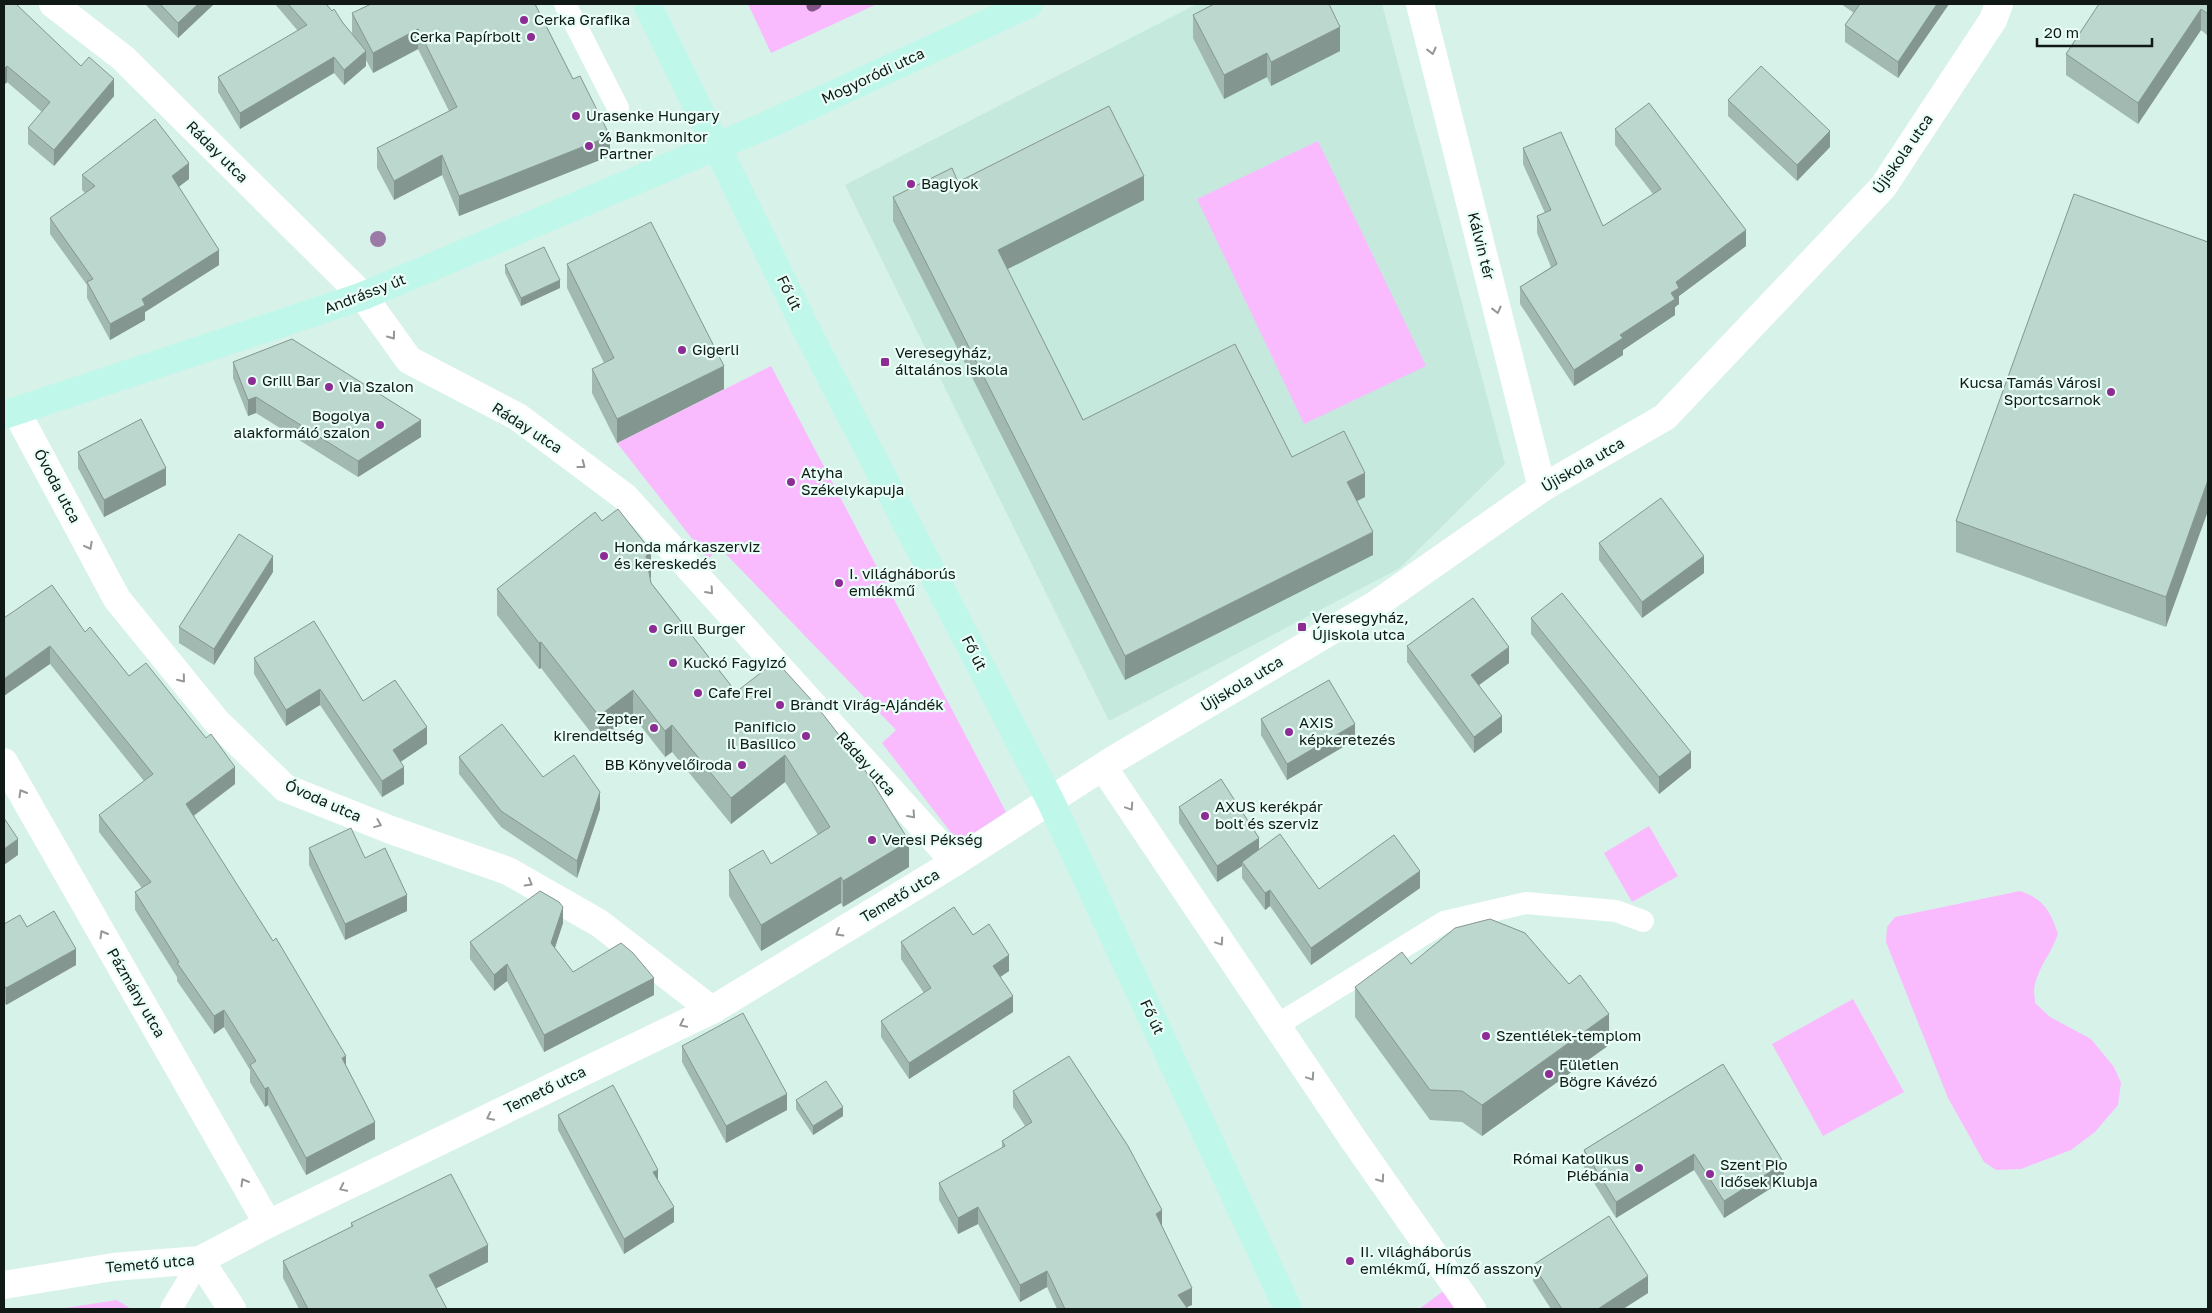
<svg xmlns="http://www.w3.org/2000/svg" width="2212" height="1313" font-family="'Golos Text',sans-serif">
<rect width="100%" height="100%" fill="#d7f2e9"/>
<path fill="#c5e9dd" d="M1197 4H1382L1505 464 1400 568 1109 721 845 185Z"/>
<g fill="#fabbfe">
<path d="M748 4H877L771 53Z"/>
<path d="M1318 141 1426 366 1304 424 1197 199Z"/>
<path d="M771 366 1006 812 959 843 882 743 896 730 720 548 708 559 617 443Z"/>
<path d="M1649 826 1678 876 1632 902 1604 853Z"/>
<path d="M2020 891C2044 899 2050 911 2058 934 2052 952 2039 966 2035 984 2033 990 2035 997 2035 1003L2050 1017 2091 1039 2114 1067 2121 1083 2118 1105 2095 1132 2071 1150 2021 1169 1996 1170 1984 1162 1948 1098 1886 942 1887 927 1895 917Z"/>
<path d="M1853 999 1904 1092 1823 1136 1772 1044Z"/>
<path d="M1445 1290 1458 1309H1419Z"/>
<path d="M117 1300 131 1309H59Z"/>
</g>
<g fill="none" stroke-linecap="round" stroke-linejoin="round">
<path stroke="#825587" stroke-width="11" d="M812 6 816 4"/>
<g stroke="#fff" stroke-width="22">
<path d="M565 4 618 108"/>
<path d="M1278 1028 1290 1017 1444 922 1526 903 1616 911 1643 921"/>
<path d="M171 1309 200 1260"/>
</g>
<g stroke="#fff" stroke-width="28">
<path d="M53 4 123 58 363 296 409 360 518 417 625 497 955 862"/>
<path d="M1420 4 1542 488"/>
<path d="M16 411 117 599 217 722 285 788 391 830 508 871 599 923 712 1010"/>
<path d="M4 762 268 1224"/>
<path d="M1103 767 1353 1139 1472 1309"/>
<path d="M200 1260 232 1309"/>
<path d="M4 1285 113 1267 200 1260 268 1224 712 1010 955 862 1113 760 1378 603 1542 488 1665 417 1883 187 1993 20 1999 4"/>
</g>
<g stroke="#bff7eb" stroke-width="28">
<path d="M647 4 808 333 1051 802 1288 1309"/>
<path d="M4 415 363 296 772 123 1029 4"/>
</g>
</g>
<circle fill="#9c7aa8" cx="378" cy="239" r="8"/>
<g fill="#a2b9b1">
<path d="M4 4 81 66 114 96 54 166 28 144V128L42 112 7 82 4 85Z"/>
<path d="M145 4H214L178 38Z"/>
<path d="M275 4H326L354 37 352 33V13L535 4 610 156 459 216 442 175 394 200 377 168V148L449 111 418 49 373 73 366 60V66L344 85 334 73 240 129 218 92V77L298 31Z"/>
<path d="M1841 4H1949L1898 78 1845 42V25L1854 13Z"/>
<path d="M2208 4V36L2201 30 2138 124 2066 75V54Z"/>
<path d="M1193 15 1340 51 1271 86 1267 77 1224 99 1193 38Z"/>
<path d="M1728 100 1830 147 1797 181 1728 116Z"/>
<path d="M1615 129 1746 246 1679 296V304L1675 307V315L1623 350V355L1574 386 1520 304V287L1551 267 1537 233V216L1545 213 1523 164V148L1603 226 1653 194 1615 145Z"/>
<path d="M82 175 189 179 178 187 219 265 145 312V320L110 340 87 298V285L50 234V218L85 193 82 190Z"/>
<path d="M958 182 1144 200 1007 269 1083 420 1292 457 1365 497 1357 501 1373 555 1125 680 893 221V197Z"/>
<path d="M2208 242 2166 627 1956 552V521Z"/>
<path d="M567 264 724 389 617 443 592 393V369L604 363 567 288Z"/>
<path d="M505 265 560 288 521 306 505 273Z"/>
<path d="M233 362 421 437 358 477 256 413 248 416 233 378Z"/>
<path d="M78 452 166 485 104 517 78 468Z"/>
<path d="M602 521 651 577 650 579 651 583 736 692 909 867 843 907 841 903 761 951 729 896V870L771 864 818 835 785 782 731 824 672 752 665 757 633 716 599 743 541 668 539 669 497 615V589Z"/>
<path d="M1599 543 1704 573 1642 618 1599 560Z"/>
<path d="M273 572 214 665 179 643V627Z"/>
<path d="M4 618 85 632 235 784 194 816 346 1066 375 1139 306 1175 268 1105 265 1107 250 1082V1070L224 1027 214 1034 177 981V977L135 910V892L142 888 99 832V815L144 781 50 664Z"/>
<path d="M1531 618 1691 768 1659 794 1531 634Z"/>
<path d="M1407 646 1509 663 1479 685 1502 732 1474 753 1407 662Z"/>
<path d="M254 658 363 701 427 744 400 762 404 784 382 797 320 705 286 726 254 674Z"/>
<path d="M1261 719 1355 740 1287 780 1261 735Z"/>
<path d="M459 757 543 777 600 809 577 878 501 827 459 774Z"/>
<path d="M1179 807 1259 849 1319 889 1420 888 1311 965 1270 906 1265 910 1242 878V866L1217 882 1179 823Z"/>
<path d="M309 848 365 858 407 911 345 940 309 865Z"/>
<path d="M563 923 555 948 573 972 654 995 544 1052 507 981 494 991 470 959V942Z"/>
<path d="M4 924 27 927 76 965 6 1005 4 1001Z"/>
<path d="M973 935 1009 971 1000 977 1013 1012 909 1079 881 1037V1021L924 993 901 959V942Z"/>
<path d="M1411 964 1609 1045 1482 1136 1462 1122 1430 1120 1355 1017V987Z"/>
<path d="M682 1046 787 1110 726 1143 682 1062Z"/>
<path d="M1723 1064 1784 1180 1724 1218 1694 1170 1616 1218 1584 1167V1150Z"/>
<path d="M1013 1091 1162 1227 1192 1305 1186 1307 1188 1309H1057L1047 1287 1020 1302 978 1224 958 1234 939 1200V1183L1002 1148V1141L1025 1126 1013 1107Z"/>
<path d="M796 1100 843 1116 813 1135 796 1109Z"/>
<path d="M558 1115 658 1181 674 1222 624 1254 558 1130Z"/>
<path d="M351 1223 488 1262 436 1288 447 1309H299L283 1278V1261L351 1227Z"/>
<path d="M1533 1265 1648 1293 1623 1309H1551L1533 1281Z"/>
</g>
<g fill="#849690">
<path d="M198 4H214L178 38V23Z"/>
<path d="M1937 4H1949L1898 78V62Z"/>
<path d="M2201 9V30L2138 124V103Z"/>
<path d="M1340 27V51L1271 86V62Z"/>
<path d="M418 29V49L373 73V53Z"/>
<path d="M366 51V66L344 85V70Z"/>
<path d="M1267 53V77L1224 99V75Z"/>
<path d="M334 57V73L240 129V113Z"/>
<path d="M7 66V82L4 85V69Z"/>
<path d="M114 79V96L54 166V150Z"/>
<path d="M1830 131V147L1797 181V165Z"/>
<path d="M610 136V156L459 216V196Z"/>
<path d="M442 155V175L394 200V181Z"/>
<path d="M189 163V179L172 192V176Z"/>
<path d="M1144 176V200L998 274V250Z"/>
<path d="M1746 230V246L1679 296V304L1675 307V315L1623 350V355L1574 386V370L1620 335 1671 293 1676 282Z"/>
<path d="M219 250V265L145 312V320L110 340V324L142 299Z"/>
<path d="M560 280V288L521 306V298Z"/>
<path d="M724 366V389L617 443V419Z"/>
<path d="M256 397V413L248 416V400Z"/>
<path d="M421 420V437L358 477V461Z"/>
<path d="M166 468V485L104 517V500Z"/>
<path d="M1365 473V497L1347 506V482Z"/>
<path d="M2208 480V511L2166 627V597Z"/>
<path d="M1373 532V555L1125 680V656Z"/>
<path d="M651 551V577L646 582V556Z"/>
<path d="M273 556V572L214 665V649Z"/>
<path d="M1704 556V573L1642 618V602Z"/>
<path d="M541 642V668L539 669V643Z"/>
<path d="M50 646V664L4 696V679Z"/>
<path d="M1509 647V663L1471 691V675Z"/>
<path d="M320 689V705L286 726V710Z"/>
<path d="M633 690V716L599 743V716Z"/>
<path d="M1502 716V732L1474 753V737Z"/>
<path d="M1355 724V740L1287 780V764Z"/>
<path d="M672 725V752L665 757V731Z"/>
<path d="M427 727V744L393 767V750Z"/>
<path d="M1691 752V768L1659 794V777Z"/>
<path d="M785 755V782L731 824V798Z"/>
<path d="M235 767V784L186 821V804Z"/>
<path d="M404 767V784L382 797V781Z"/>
<path d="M600 792V809L577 878V861Z"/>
<path d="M1259 838V855L1242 862V866L1217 882V866Z"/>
<path d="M18 839V855L4 865V849Z"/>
<path d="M909 841V867L843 907V881Z"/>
<path d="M1420 871V888L1311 965V948Z"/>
<path d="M841 877V903L761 951V925Z"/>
<path d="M1270 890V906L1265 910V893Z"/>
<path d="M407 895V911L345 940V924Z"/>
<path d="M563 907V923L551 959V943Z"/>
<path d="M76 949V965L6 1005V988Z"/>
<path d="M1009 955V971L993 982V966Z"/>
<path d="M507 964V981L494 991V975Z"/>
<path d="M654 978V995L544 1052V1035Z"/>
<path d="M1013 996V1012L909 1079V1063Z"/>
<path d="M224 1010V1027L214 1034V1016Z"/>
<path d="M1609 1014V1045L1482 1136V1105Z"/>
<path d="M346 1056V1073L342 1058Z"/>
<path d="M268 1087V1105L265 1107V1089Z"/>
<path d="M787 1094V1110L726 1143V1126Z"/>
<path d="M843 1107V1116L813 1135V1126Z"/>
<path d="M375 1122V1139L306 1175V1158Z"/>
<path d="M1694 1154V1170L1616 1218V1202Z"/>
<path d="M1784 1163V1180L1724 1218V1201Z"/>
<path d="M658 1170V1184L653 1172Z"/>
<path d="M674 1207V1222L624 1254V1239Z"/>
<path d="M978 1207V1224L958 1234V1218Z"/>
<path d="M1162 1210V1227L1156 1214Z"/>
<path d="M488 1245V1262L429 1292V1275Z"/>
<path d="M1047 1271V1287L1020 1302V1285Z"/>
<path d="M1648 1276V1293L1623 1309H1598Z"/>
<path d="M1192 1288V1305L1182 1309 1178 1295Z"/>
</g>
<g fill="#bcd7ce" stroke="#849690">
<path d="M4 4H16L81 66 89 57 114 79 54 150 28 128 50 102 7 66 4 69Z"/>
<path d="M160 4H198L178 23Z"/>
<path d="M288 4H326L332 11 334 9 343 23 366 51 344 70 334 57 240 113 218 77 307 25Z"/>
<path d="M371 4H535L573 79 580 76 610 136 459 196 442 155 394 181 377 148 457 107 418 29 373 53 352 13Z"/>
<path d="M1214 4H1329L1340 27 1271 62 1267 53 1224 75 1193 15Z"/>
<path d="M1860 4H1937L1898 62 1845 25Z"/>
<path d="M2099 4H2208V14L2201 9 2138 103 2066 54Z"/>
<path d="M1761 66 1830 131 1797 165 1728 100Z"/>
<path d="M1649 103 1746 230 1676 282 1679 288 1671 293 1675 299 1620 335 1623 338 1574 370 1520 287 1557 264 1537 216 1551 210 1523 148 1561 132 1603 226 1661 189 1615 129Z"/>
<path d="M1109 106 1144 176 998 250 1083 420 1235 344 1292 457 1344 431 1365 473 1347 482 1373 532 1125 656 893 197 952 168 958 182Z"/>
<path d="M155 119 189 163 172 176 219 250 142 299 145 305 110 324 87 282 93 279 50 218 95 186 82 175Z"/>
<path d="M2074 194 2208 242V480L2166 597 1956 521Z"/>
<path d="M651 222 724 366 617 419 592 369 614 358 567 264Z"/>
<path d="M544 247 560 280 521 298 505 265Z"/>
<path d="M292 339 421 420 358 461 256 397 248 400 233 362Z"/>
<path d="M141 419 166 468 104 500 78 452Z"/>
<path d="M1661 498 1704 556 1642 602 1599 543Z"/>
<path d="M618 509 651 551 646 556 651 583 736 692 776 661 815 704 846 744 848 743 909 841 843 881 841 877 761 925 729 870 763 850 771 864 830 827 785 755 731 798 672 725 665 731 633 690 599 716 541 642 539 643 497 589 595 512 602 521Z"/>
<path d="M239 534 273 556 214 649 179 627Z"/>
<path d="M52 585 85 632 90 627 129 676 146 663 206 738 211 734 235 767 186 804 273 941 276 938 346 1056 342 1058 375 1122 306 1158 268 1087 265 1089 250 1065 256 1061 224 1010 214 1016 177 963 179 962 135 892 151 882 99 815 153 774 50 646 4 679V618Z"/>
<path d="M1562 593 1691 752 1659 777 1531 618Z"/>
<path d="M1473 598 1509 647 1471 675 1502 716 1474 737 1407 646Z"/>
<path d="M314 621 363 701 395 680 427 727 393 750 404 767 382 781 320 689 286 710 254 658Z"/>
<path d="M1329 680 1355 724 1287 764 1261 719Z"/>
<path d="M502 724 543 777 574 755 600 792 577 861 501 811 459 757Z"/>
<path d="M1221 779 1259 838 1217 866 1179 807Z"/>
<path d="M4 818 18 839 4 849Z"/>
<path d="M351 828 365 858 385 848 407 895 345 924 309 848Z"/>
<path d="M1280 834 1319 889 1394 835 1420 871 1311 948 1270 890 1265 893 1242 862Z"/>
<path d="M540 891 559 902 563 907 551 943 573 972 621 943 633 953 654 978 544 1035 507 964 494 975 470 942Z"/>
<path d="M954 907 973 935 989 924 1009 955 993 966 1013 996 909 1063 881 1021 931 988 901 942Z"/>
<path d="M54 911 76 949 6 988 4 985V924L20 915 27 927Z"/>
<path d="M1490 919 1525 933 1569 984 1580 975 1609 1014 1482 1105 1462 1091 1430 1090 1355 987 1402 952 1411 964 1455 928Z"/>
<path d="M743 1013 787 1094 726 1126 682 1046Z"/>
<path d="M1069 1056 1128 1146 1162 1210 1156 1214 1192 1288 1178 1295 1188 1309H1065L1047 1271 1020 1285 978 1207 958 1218 939 1183 1005 1146 1002 1141 1032 1122 1013 1091Z"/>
<path d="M1723 1064 1784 1163 1724 1201 1694 1154 1616 1202 1584 1150Z"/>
<path d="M826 1081 843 1107 813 1126 796 1100Z"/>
<path d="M613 1085 658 1170 653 1172 674 1207 624 1239 558 1115Z"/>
<path d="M451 1174 488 1245 429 1275 447 1309H308L283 1261 353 1226 351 1223Z"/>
<path d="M1609 1216 1648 1276 1598 1309H1562L1533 1265Z"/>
</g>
<defs><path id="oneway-chevron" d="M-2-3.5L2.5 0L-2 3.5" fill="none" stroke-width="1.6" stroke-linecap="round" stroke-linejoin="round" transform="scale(1.25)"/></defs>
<g stroke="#939896">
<use href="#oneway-chevron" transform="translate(1432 51) rotate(76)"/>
<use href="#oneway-chevron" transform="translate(1497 310) rotate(76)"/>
<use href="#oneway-chevron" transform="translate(392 336) rotate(54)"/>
<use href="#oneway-chevron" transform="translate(582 465) rotate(37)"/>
<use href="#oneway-chevron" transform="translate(89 546) rotate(62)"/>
<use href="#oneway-chevron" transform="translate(710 591) rotate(48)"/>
<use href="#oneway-chevron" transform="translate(182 679) rotate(51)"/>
<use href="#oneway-chevron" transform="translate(22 793) rotate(-120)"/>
<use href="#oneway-chevron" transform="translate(1130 807) rotate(56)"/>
<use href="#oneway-chevron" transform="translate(912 815) rotate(48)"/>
<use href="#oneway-chevron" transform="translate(378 824) rotate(22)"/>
<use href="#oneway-chevron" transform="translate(529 883) rotate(30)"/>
<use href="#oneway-chevron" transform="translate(839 933) rotate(149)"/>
<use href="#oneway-chevron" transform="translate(103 934) rotate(-120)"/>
<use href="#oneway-chevron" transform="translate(1220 942) rotate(56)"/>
<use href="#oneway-chevron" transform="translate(683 1024) rotate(154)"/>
<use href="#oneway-chevron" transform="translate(1311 1077) rotate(56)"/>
<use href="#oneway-chevron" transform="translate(490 1117) rotate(154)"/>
<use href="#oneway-chevron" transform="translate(1381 1179) rotate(55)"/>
<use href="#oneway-chevron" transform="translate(244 1182) rotate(-120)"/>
<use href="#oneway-chevron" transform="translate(343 1188) rotate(154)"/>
</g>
<g fill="#8d2c95" stroke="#e8fef6" stroke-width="2">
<circle cx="524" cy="20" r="5"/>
<circle cx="531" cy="37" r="5"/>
<circle cx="576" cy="116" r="5"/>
<circle cx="589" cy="146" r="5"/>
<circle cx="911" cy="184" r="5"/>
<circle cx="682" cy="350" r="5"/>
<rect x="880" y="357" width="10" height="10" rx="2.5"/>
<circle cx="252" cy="381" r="5"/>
<circle cx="329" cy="387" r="5"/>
<circle cx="2111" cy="392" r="5"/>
<circle cx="380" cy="425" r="5"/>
<circle cx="791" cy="482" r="5"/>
<circle cx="604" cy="556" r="5"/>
<circle cx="839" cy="583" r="5"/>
<rect x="1297" y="622" width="10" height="10" rx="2.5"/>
<circle cx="653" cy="629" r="5"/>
<circle cx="673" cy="663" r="5"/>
<circle cx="698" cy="693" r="5"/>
<circle cx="780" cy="705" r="5"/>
<circle cx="654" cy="728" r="5"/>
<circle cx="1289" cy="732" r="5"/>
<circle cx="806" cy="736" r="5"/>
<circle cx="742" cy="765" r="5"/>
<circle cx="1205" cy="816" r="5"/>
<circle cx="872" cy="840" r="5"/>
<circle cx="1486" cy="1036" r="5"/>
<circle cx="1549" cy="1074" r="5"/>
<circle cx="1639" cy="1168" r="5"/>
<circle cx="1710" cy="1174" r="5"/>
<circle cx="1350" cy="1261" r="5"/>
</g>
<g text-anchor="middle" stroke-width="4.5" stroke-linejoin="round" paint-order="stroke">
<g font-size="15" fill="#101916" stroke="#e8fef6" text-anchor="start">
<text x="534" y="25">Cerka Grafika</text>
<text x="521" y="42" text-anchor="end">Cerka Papírbolt</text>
<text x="586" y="121">Urasenke Hungary</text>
<text x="599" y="142">% Bankmonitor<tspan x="599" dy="17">Partner</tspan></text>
<text x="921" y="189">Baglyok</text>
<text x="692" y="355">Gigerli</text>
<text x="895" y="358">Veresegyház,<tspan x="895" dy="17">általános iskola</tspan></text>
<text x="262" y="386">Grill Bar</text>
<text x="2101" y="388" text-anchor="end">Kucsa Tamás Városi<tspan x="2101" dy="17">Sportcsarnok</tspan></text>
<text x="339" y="392">Via Szalon</text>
<text x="370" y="421" text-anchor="end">Bogolya<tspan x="370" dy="17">alakformáló szalon</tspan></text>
<text x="801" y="478">Atyha<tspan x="801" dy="17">Székelykapuja</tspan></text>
<text x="614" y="552">Honda márkaszerviz<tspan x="614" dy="17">és kereskedés</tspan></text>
<text x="849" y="579">I. világháborús<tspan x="849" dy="17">emlékmű</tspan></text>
<text x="1312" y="623">Veresegyház,<tspan x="1312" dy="17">Újiskola utca</tspan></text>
<text x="663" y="634">Grill Burger</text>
<text x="683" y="668">Kuckó Fagyizó</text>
<text x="708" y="698">Cafe Frei</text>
<text x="790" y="710">Brandt Virág-Ajándék</text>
<text x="644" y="724" text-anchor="end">Zepter<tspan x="644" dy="17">kirendeltség</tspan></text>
<text x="1299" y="728">AXIS<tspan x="1299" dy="17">képkeretezés</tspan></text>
<text x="796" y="732" text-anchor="end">Panificio<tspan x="796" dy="17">il Basilico</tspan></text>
<text x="732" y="770" text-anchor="end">BB Könyvelőiroda</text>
<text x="1215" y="812">AXUS kerékpár<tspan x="1215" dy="17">bolt és szerviz</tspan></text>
<text x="882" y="845">Veresi Pékség</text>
<text x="1496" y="1041">Szentlélek-templom</text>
<text x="1559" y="1070">Fületlen<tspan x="1559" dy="17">Bögre Kávézó</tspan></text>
<text x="1629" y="1164" text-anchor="end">Római Katolikus<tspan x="1629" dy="17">Plébánia</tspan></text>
<text x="1720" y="1170">Szent Pio<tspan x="1720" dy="17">Idősek Klubja</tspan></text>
<text x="1360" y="1257">II. világháborús<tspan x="1360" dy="17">emlékmű, Hímző asszony</tspan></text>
</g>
<g font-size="15" fill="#101916" stroke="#e8fef6">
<text transform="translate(873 76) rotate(-25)" y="5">Mogyoródi utca</text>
<text transform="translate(217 152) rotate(45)" y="5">Ráday utca</text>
<text transform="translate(1903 154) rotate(-55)" y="5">Újiskola utca</text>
<text transform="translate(1481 246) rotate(76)" y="5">Kálvin tér</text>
<text transform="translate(789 293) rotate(64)" y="5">Fő út</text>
<text transform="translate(365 294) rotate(-21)" y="5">Andrássy út</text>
<text transform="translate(527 428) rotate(33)" y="5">Ráday utca</text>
<text transform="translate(1583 465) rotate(-30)" y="5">Újiskola utca</text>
<text transform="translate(57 486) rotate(62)" y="5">Óvoda utca</text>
<text transform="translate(974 653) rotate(63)" y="5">Fő út</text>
<text transform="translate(1242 684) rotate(-31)" y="5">Újiskola utca</text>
<text transform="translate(866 764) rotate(48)" y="5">Ráday utca</text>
<text transform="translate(323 801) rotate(24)" y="5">Óvoda utca</text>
<text transform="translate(900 896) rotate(-31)" y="5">Temető utca</text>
<text transform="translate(136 993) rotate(60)" y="5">Pázmány utca</text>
<text transform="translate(1152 1017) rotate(65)" y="5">Fő út</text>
<text transform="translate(545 1090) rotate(-26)" y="5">Temető utca</text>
<text transform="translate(150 1264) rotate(-5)" y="5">Temető utca</text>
</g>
</g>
<rect width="2212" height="1313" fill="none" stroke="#101916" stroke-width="10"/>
<path d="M2037 38v8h115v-8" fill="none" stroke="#101916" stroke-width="2.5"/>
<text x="2044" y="38" font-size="15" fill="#101916" stroke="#e8fef6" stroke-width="4" paint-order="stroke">20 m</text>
</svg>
